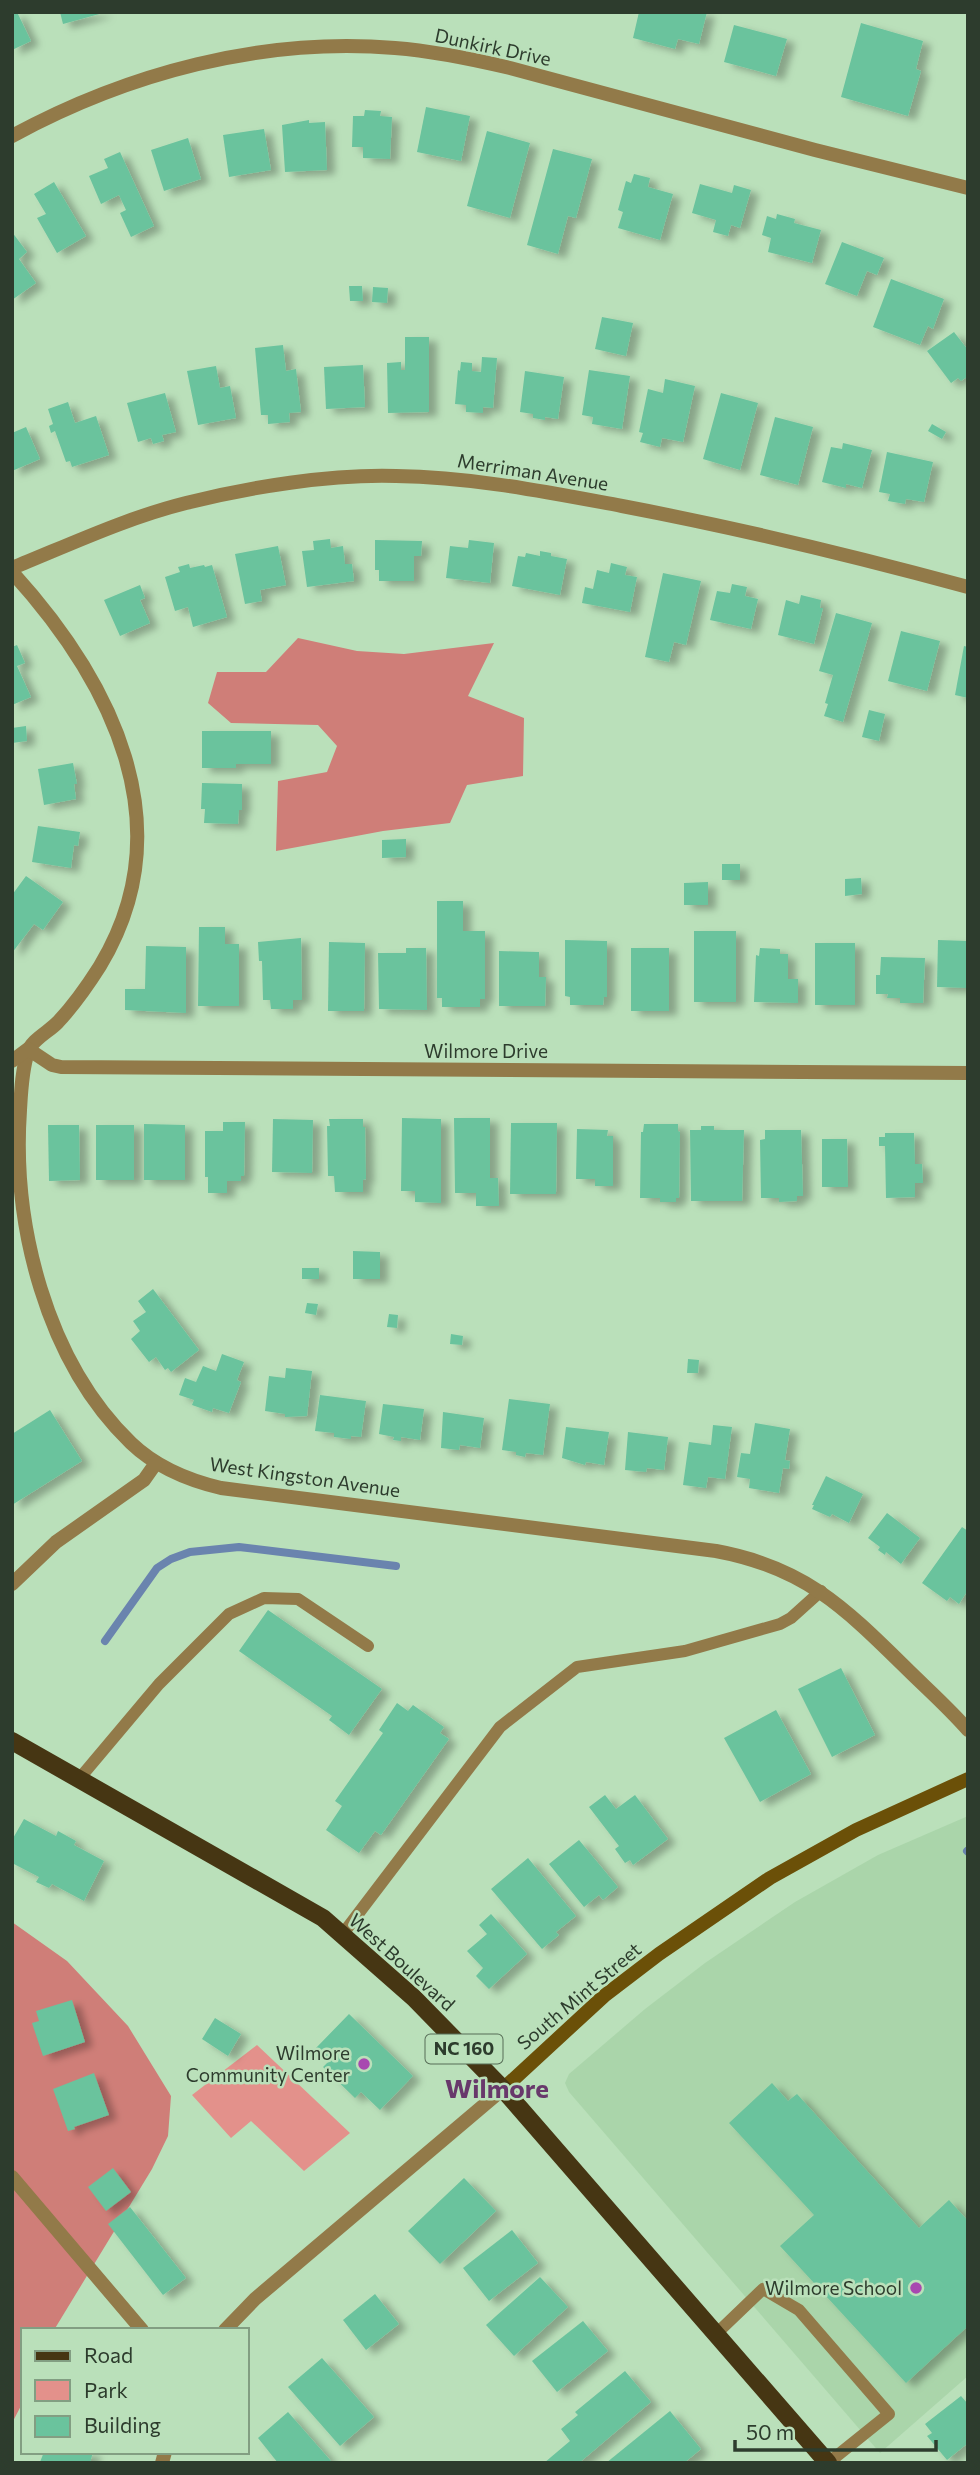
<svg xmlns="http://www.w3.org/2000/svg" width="980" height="2475" font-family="Commissioner,sans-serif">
<defs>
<filter id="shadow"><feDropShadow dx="8" dy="4.5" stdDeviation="3.5" flood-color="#0004"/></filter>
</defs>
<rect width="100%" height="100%" fill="#bae0ba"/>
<path fill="#aad5aa" d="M968 1816V2376L880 2453 569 2092 565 2083 569 2074 645 2009 705 1963 795 1902 878 1855Z"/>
<path fill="#e3918b" d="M257 2045 350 2133 304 2171 251 2121 231 2138 192 2095Z"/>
<g fill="#cf7e78">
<path d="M298 638 357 651 404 654 494 643 468 696 524 718 523 776 467 785 450 823 383 831 276 851 278 781 327 772 337 746 318 725 231 723 208 703 217 672H266Z"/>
<path d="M12 1922 67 1961 128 2026 171 2096 168 2136 152 2169 54 2330H23V2402L12 2423Z"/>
</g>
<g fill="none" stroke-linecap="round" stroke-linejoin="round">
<g stroke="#6a84ae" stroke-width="8">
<path d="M105 1641 157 1568 171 1559 190 1552 239 1547 396 1566"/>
<path d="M967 1851 968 1852"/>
</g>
</g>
<g fill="#6ac39d" filter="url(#shadow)">
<path d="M17 12 31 41 12 50V15Z"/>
<path d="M60 12H103V13L63 24Z"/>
<path d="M639 12H707L699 44 678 39 675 49 633 38Z"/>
<path d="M861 23 923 41 916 69 921 71 908 116 841 97Z"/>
<path d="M734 25 787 39 776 76 724 62Z"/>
<path d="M426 107 470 116 461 161 417 152Z"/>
<path d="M365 110 381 111 380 116 392 117 390 159 363 158V147H352L353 116H364Z"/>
<path d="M309 120V123L325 122 327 170 285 172 282 125Z"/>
<path d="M264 129 271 170 229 177 223 135Z"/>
<path d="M487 131 530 143 510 218 467 206Z"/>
<path d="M188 138 201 179 164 191 151 150Z"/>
<path d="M553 149 592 159 576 218 568 216 558 254 527 245Z"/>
<path d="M120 152 154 226 131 237 120 213 126 210 119 195 101 204 89 176 108 168 104 159Z"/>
<path d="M634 174 650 178 648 187 673 194 660 240 618 228 623 212 618 210 626 181 631 183Z"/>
<path d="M54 182 86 236 57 253 37 218 46 214 34 194Z"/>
<path d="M700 184 732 193 734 185 751 190 740 228 731 225 728 236 713 232 716 220 692 213Z"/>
<path d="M777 214 795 219 794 223 821 230 812 263 768 252 771 238 762 235 767 216 776 219Z"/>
<path d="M12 232 27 252 19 259 36 283 12 300Z"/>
<path d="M842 242 884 258 877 275 867 271 857 296 825 284Z"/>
<path d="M891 279 944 299 933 329 928 326 920 345 873 327Z"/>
<path d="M349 286H362L363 301H350Z"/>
<path d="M373 287 388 288 387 303 372 302Z"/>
<path d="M602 317 633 323 626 356 595 349Z"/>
<path d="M954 332 968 350V376L961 381 958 378 951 383 927 351Z"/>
<path d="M405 337H429V412L388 413 387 363 401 362V370H405Z"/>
<path d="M283 345 286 371 296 369 301 412 289 413 290 422 268 424V415H261L255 348Z"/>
<path d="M482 357 497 358 493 408 483 407V413L466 412V405L455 404 458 370 460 371 461 362 472 363V371L481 372Z"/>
<path d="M363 365 365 407 326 409 324 367Z"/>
<path d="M216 366 220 388 230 386 236 418 198 425 187 371Z"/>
<path d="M589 370 630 376 622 429 592 424 593 417 582 415Z"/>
<path d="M525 371 564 377 558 419 545 417V420L533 418V414L520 412Z"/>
<path d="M665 379 695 386 683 442 662 438 660 447 640 442 643 433 639 432 648 389 663 393Z"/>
<path d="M165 393 176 432 162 435 164 441 153 444 151 438 138 442 127 403Z"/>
<path d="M721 393 758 403 740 470 703 459Z"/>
<path d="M68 402 75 423 96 416 109 455 72 467 70 461 66 462 55 431 51 433 49 426 53 424 48 409Z"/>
<path d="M775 417 813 427 798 485 760 475Z"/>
<path d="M932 424 946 432 942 439 928 431Z"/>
<path d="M26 427 40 459 12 471V433Z"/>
<path d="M843 443 872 450 862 488 846 484V488L822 482 831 447 842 449Z"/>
<path d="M887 452 933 462 924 502 906 499 905 504 888 501 890 494 879 492Z"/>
<path d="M330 539 331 548 343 546 345 564H352L354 581 307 587 302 551 314 550 313 541Z"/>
<path d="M375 540 422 541 421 556H414V581H379V570H375Z"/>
<path d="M469 540 494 543 490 583 446 578 450 546 468 548Z"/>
<path d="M278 546 286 585 260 590 262 601 245 604 235 554Z"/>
<path d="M540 551 551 553V556L567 559 560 595 512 586 518 556 525 557 526 553 540 556Z"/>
<path d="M611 563 627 567 625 575 637 577 630 612 582 603 585 587 593 589 597 570 609 573Z"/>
<path d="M189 564 190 568 204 565 205 567 212 565 227 617 193 627 188 607 175 611 165 577 180 572 178 567Z"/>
<path d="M663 573 701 581 686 645 674 642 669 662 645 657Z"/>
<path d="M732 584 747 587 745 596 758 599 751 629 710 620 717 591 730 593Z"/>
<path d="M140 585 145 598 140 600 150 623 120 636 104 600Z"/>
<path d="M801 595 821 600 820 608H823L814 644 778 635 786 600 799 604Z"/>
<path d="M836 613 872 623 843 722 824 716 828 704 825 703 833 675 819 671Z"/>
<path d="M901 631 940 641 927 691 888 681Z"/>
<path d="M17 645 25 663 17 666 31 697 12 705V647Z"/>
<path d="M964 646 968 647V698L955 695Z"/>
<path d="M869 710 885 714 879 741 862 737Z"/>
<path d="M26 726 27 741 12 743V728Z"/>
<path d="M202 731H271V764H236V768H202Z"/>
<path d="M73 763 77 784H74L76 799 44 805 38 769Z"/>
<path d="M202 783 242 784V810H239L238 824 204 823 205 809H201Z"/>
<path d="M38 826 80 832 78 846 74 845 71 868 32 862Z"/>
<path d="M406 839V857L382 858V840Z"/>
<rect x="722" y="864" width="18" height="16"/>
<path d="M26 876 63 902 43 930 34 924 12 953V895Z"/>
<path d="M861 878 862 894 845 896V879Z"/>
<path d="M708 882V905H684V883Z"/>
<path d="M437 901H463V931H485V999H480V1007H442V998H437Z"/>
<path d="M199 927H225V944H239V1006H198Z"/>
<rect x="694" y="931" width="42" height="71"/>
<path d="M301 938 302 1000H293V1009H271L270 1000H263L262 961H259L258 942Z"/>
<path d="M565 940 607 941V997H604L603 1005H570V997L565 996Z"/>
<path d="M938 940 968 941V988L937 987Z"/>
<path d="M329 942 365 943 364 1011H328Z"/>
<rect x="815" y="943" width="40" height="62"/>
<path d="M146 946 186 947V1013L125 1010V989H145Z"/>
<path d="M406 948H426L427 1010 379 1009 378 953H406Z"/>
<rect x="631" y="948" width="38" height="63"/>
<path d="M760 948 780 949V954H788V979H798V1003L754 1002 756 955 759 956Z"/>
<path d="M499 951 539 952V977H546L545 1006H499Z"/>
<path d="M881 957 925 958 923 1003H900V998H887L888 994H876V975H880Z"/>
<path d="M402 1118 441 1119V1203L415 1202V1191H401Z"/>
<path d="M454 1118H490V1178H498L499 1206H476V1193H455Z"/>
<path d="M273 1119 313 1120 312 1173 272 1172Z"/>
<path d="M329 1119H363V1127H365L366 1179 363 1180V1192H335L334 1176H328L327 1126H330Z"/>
<path d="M223 1122H245L244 1176H241V1181H227V1193H208V1177H205V1131H223Z"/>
<path d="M511 1123H557L556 1194H510Z"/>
<path d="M144 1124 185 1125V1180H144Z"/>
<path d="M644 1124H678V1131L680 1132 679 1198H676V1202H660V1198H640L641 1132H643Z"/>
<path d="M48 1125H79L80 1180 49 1181Z"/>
<rect x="96" y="1125" width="38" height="55"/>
<path d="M701 1126H714V1130H744L742 1201H691L690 1130H701Z"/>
<path d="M577 1129 608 1130 607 1136H613V1186H595V1179H576Z"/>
<path d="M765 1130H801L803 1196H797V1201L779 1202V1198H761L760 1140 765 1139Z"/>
<path d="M885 1133H914L915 1164H922L923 1183H915V1197L886 1198 885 1146H879V1137H885Z"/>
<path d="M822 1139H847L848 1187H822Z"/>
<path d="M353 1251 380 1252V1279H353Z"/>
<rect x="302" y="1268" width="17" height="11"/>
<path d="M153 1289 199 1350 171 1372 168 1368 165 1370 156 1357 149 1362 131 1339 140 1331 133 1321 146 1312 138 1301Z"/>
<path d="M307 1303 318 1304 316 1315 305 1313Z"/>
<path d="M389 1314 398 1315 397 1328 387 1327Z"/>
<path d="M451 1334 463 1336 462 1345 450 1344Z"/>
<path d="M222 1354 244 1362 237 1380 241 1382 229 1413 213 1408 212 1412 192 1405 194 1400 179 1395 185 1378 196 1382 203 1366 216 1371Z"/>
<path d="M688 1359 699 1360 698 1373H687Z"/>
<path d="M286 1368 312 1371 307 1416 285 1417V1414L265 1411 269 1376 285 1378Z"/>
<path d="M320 1395 366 1401 361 1437 351 1436V1439L334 1437V1433L315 1431Z"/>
<path d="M509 1399 550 1404 543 1455 526 1453 525 1457 516 1455V1452L502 1450Z"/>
<path d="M383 1404 424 1409 420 1440 401 1437V1441L393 1440 394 1437 379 1434Z"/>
<path d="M50 1410 82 1461 12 1505V1434Z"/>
<path d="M443 1412 484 1418 480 1448 460 1445 459 1450 441 1448Z"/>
<path d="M755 1423 790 1429 785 1460 790 1461 789 1469 783 1468 779 1493 749 1488 750 1479 737 1477 741 1453 750 1454Z"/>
<path d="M713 1425 732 1427 725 1479 708 1477 706 1488 683 1485 689 1442 711 1445Z"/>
<path d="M566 1427 609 1432 604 1465 586 1462 585 1465 562 1458Z"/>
<path d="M628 1432 668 1437 664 1470 647 1468 646 1472 625 1470Z"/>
<path d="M826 1476 863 1494 849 1523 832 1514 830 1517 812 1509 814 1505H812Z"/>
<path d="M887 1513 920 1538 901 1564 886 1552 885 1555 878 1550 880 1547 868 1538Z"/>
<path d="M962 1527 968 1531V1590L959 1604 950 1597 947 1601 922 1583Z"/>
<path d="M268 1610 382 1689 349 1735 329 1720 332 1716 239 1651Z"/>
<path d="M841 1668 875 1735 832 1757 798 1689Z"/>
<path d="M397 1703 408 1711 413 1705 444 1727 440 1733 449 1739 381 1835 375 1831 359 1853 326 1830 342 1806 335 1801 383 1733 379 1730Z"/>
<path d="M776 1710 811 1774 760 1802 724 1738Z"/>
<path d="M605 1795 616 1809 635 1795 668 1839 633 1865 630 1860 625 1863 615 1849 619 1846 589 1807Z"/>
<path d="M24 1819 56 1836 58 1831 76 1841 74 1845 104 1861 84 1901 52 1884 49 1888 36 1882 39 1877 12 1863V1840Z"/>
<path d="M579 1840 618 1887 603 1900 599 1895 584 1907 549 1864Z"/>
<path d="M528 1858 576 1916 556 1932 559 1935 542 1949 491 1889Z"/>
<path d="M491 1914 527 1954 489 1989 476 1976 483 1968 467 1951 487 1934 479 1925Z"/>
<path d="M72 2000 85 2042 43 2056 32 2023 39 2021 36 2011Z"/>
<path d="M349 2014 413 2076 380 2110 361 2092 355 2098 323 2067 329 2061 316 2048Z"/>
<path d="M215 2018 241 2034 228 2056 202 2039Z"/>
<path d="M94 2073 109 2115 74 2127 75 2129 68 2131 53 2089Z"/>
<path d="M772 2083 788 2101 797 2094 919 2228 949 2200 968 2221V2326L906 2383 780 2246 814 2215 729 2123Z"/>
<path d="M113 2168 131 2192 106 2211 88 2187Z"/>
<path d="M464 2178 496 2211 440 2264 408 2231Z"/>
<path d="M130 2207 186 2278 163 2295 108 2224Z"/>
<path d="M512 2230 538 2263 489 2301 463 2268Z"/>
<path d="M540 2277 568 2307 514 2356 486 2325Z"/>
<path d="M375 2294 399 2324 366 2350 343 2320Z"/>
<path d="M583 2321 608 2351 557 2392 532 2361Z"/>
<path d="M322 2358 374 2417 340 2446 288 2387Z"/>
<path d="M625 2371 651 2402 579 2463H544L570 2441 561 2429 578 2415 575 2412Z"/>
<path d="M961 2396 968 2404V2443L947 2460 927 2436 932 2433 925 2424Z"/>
<path d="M670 2411 701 2449 684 2463H606Z"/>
<path d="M288 2412 331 2461 278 2463 258 2438Z"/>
<path d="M44 2452H93L90 2463H44L40 2462Z"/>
</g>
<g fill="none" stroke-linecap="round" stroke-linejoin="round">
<g stroke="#927a49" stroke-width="12">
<path d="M79 1779 159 1684 229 1614 264 1598 298 1599 368 1646"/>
<path d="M342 1935 500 1727 577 1667 685 1651 780 1624 791 1618 821 1591"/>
<path d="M716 2334 763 2289 799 2310 889 2414 828 2463"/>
</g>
<g stroke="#927a49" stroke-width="14">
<path d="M12 136C128 73 262 37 395 48 434 51 472 59 510 68L815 150 968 188"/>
<path d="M12 568C69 545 126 518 186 503 250 487 330 474 396 476 473 477 546 492 622 506 738 528 854 556 968 587"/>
<path d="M12 572C111 681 185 825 100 966 88 985 74 1005 58 1022 50 1031 31 1040 28 1052 22 1069 21 1092 20 1110 12 1224 46 1361 131 1443 156 1467 187 1480 221 1488L716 1551C803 1567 843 1606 904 1666 925 1687 948 1707 968 1730"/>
<path d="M12 1061 28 1049 52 1065 61 1067 968 1073"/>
<path d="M12 1584 56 1542 144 1480 156 1463"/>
<path d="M12 2177 142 2330"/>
<path d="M225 2330 255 2299 503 2089"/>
<path d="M162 2463 165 2452"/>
</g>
<path stroke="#6b5008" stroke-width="14" d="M503 2089 604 1996 659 1954 770 1878 856 1830 968 1779"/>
<path stroke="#463613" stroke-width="18" d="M12 1741 323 1918 414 1998 503 2089 828 2463"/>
</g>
<g fill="#a848b0" stroke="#bae0ba" stroke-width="2.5">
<circle cx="364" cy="2064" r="7"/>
<circle cx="916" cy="2288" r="7"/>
</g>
<g text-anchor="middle" stroke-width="5" stroke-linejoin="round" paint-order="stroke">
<rect fill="#bae0ba" stroke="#576d57" stroke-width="2" x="425.5" y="2034.5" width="77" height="29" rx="5"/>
<g font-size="18" font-weight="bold" fill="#2d3c2d">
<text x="464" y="2055">NC 160</text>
</g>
<g font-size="19" fill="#2d3c2d" stroke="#bae0ba">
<text transform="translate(493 47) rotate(12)" y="7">Dunkirk Drive</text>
<text transform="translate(533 472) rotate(9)" y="7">Merriman Avenue</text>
<text x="486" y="1058">Wilmore Drive</text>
<text transform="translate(305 1477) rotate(8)" y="7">West Kingston Avenue</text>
<text transform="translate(402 1962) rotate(42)" y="7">West Boulevard</text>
<text transform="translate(579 1996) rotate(-40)" y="7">South Mint Street</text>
</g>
<g font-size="19" fill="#2d3c2d" stroke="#bae0ba" text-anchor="end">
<text x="350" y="2060">Wilmore<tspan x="350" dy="22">Community Center</tspan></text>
<text x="902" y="2295">Wilmore School</text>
</g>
<g font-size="26" font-weight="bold" fill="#68386b" stroke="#bae0ba">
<text x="497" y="2098">Wilmore</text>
</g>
</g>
<rect width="980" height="2475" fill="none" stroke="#2d3c2d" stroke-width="28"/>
<rect x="21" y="2328" width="228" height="126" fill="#bae0ba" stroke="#829e82" stroke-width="2"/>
<rect x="35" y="2351" width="35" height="10" fill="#463613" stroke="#829e82" stroke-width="2"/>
<text x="84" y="2363" font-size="21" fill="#2d3c2d">Road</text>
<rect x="35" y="2380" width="35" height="21" fill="#e3918b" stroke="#829e82" stroke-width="2"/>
<text x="84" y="2398" font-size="21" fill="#2d3c2d">Park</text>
<rect x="35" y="2416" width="35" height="21" fill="#6ac39d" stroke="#829e82" stroke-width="2"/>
<text x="84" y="2433" font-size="21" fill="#2d3c2d">Building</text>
<path d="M735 2440v10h201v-10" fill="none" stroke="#2d3c2d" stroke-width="3.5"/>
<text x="746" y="2440" font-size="21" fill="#2d3c2d" stroke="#bae0ba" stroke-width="5" paint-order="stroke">50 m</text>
</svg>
